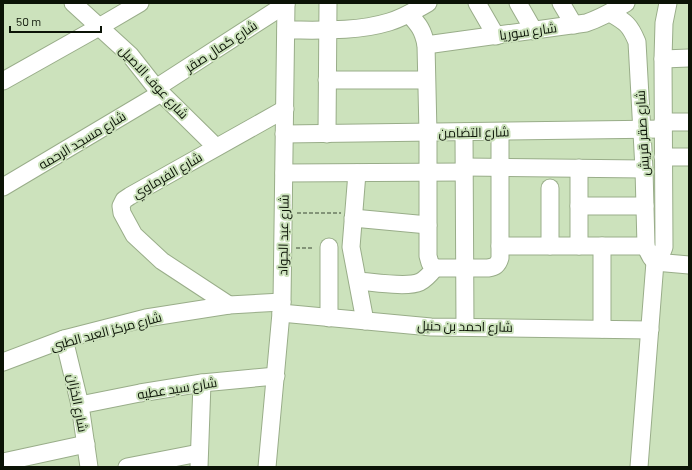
<svg xmlns="http://www.w3.org/2000/svg" width="692" height="470" font-family="Barlow,Cairo,sans-serif">
<rect width="100%" height="100%" fill="#cce2bc"/>
<g fill="none" stroke-linecap="round" stroke-linejoin="round">
<defs>
<g id="minor">
<path d="M73 3 130 55 156 88 216 147"/>
<path d="M477 3 496 36"/>
<path d="M518 3 534 31"/>
<path d="M561 3 574 25"/>
<path d="M610 13C626 22 630 25 637 42L644 169 646 246C648 253 650 257 655 262"/>
<path d="M409 14C419 25 423 30 426 45L428 133V256L430 263 435 268H488C495 267 498 265 500 258V132"/>
<path d="M286 30C320 30 356 32 389 22 403 18 416 10 428 3"/>
<path d="M426 45 586 23C601 18 613 11 626 3"/>
<path d="M663 59 689 58"/>
<path d="M327 80H426"/>
<path d="M3 81 99 27 140 3"/>
<path d="M156 88 286 4"/>
<path d="M663 122H689"/>
<path d="M464 132 465 327"/>
<path d="M284 134 663 129"/>
<path d="M327 134 328 3"/>
<path d="M663 157H689"/>
<path d="M464 167 644 169"/>
<path d="M579 168V246"/>
<path d="M284 173 464 172"/>
<path d="M357 173 351 247 365 321"/>
<path d="M3 187 161 93"/>
<path d="M550 188V246"/>
<path d="M579 206H645"/>
<path d="M353 218 428 225"/>
<path d="M500 246H646"/>
<path d="M602 246V329"/>
<path d="M329 247V318"/>
<path d="M655 262 689 265"/>
<path d="M358 281C373 282 407 288 420 282 426 279 431 273 435 268"/>
<path d="M229 305 162 261 134 235 122 213 121 206 124 200 130 196 285 109"/>
<path d="M281 313 431 327 650 330"/>
<path d="M64 339 80 405 89 467"/>
<path d="M3 362 64 339 146 318 229 305 282 302"/>
<path d="M80 405 140 393 202 383 276 376"/>
<path d="M3 462 86 444"/>
<path d="M127 467 199 453"/>
<path d="M199 467 202 383"/>
<path d="M267 467 282 302 286 3"/>
<path d="M639 467 655 262C660 257 662 253 664 247L663 59 664 23 668 3"/>
</g>
</defs>
<use href="#minor" stroke="#99ad89" stroke-width="19"/>
<g stroke="#839478" stroke-width="2" stroke-dasharray="4 2" stroke-linecap="butt">
<path d="M297 213H341"/>
<path d="M296 248H314"/>
</g>
<use href="#minor" stroke="#fff" stroke-width="17"/>
</g>
<g text-anchor="middle" stroke-width="4" stroke-linejoin="round" paint-order="stroke">
<g font-size="13" fill="#0b1306" stroke="#cce2bc">
<text transform="translate(528 31) rotate(-8)" y="5">شارع سوريا</text>
<text transform="translate(221 46) rotate(-33)" y="5">شارع كمال صقر</text>
<text transform="translate(154 82) rotate(47)" y="5">شارع عوف الاصيل</text>
<text transform="translate(474 132) rotate(-1)" y="5">شارع التضامن</text>
<text transform="translate(642 133) rotate(-93)" y="5">شارع صقر قريش</text>
<text transform="translate(82 140) rotate(-31)" y="5">شارع مسجد الرحمه</text>
<text transform="translate(167 175) rotate(-30)" y="5">شارع الفرماوي</text>
<text transform="translate(283 235) rotate(-89)" y="5">شارع عبد الجواد</text>
<text transform="translate(465 326) rotate(1)" y="5">شارع احمد بن حنبل</text>
<text transform="translate(106 331) rotate(-15)" y="5">شارع مركز العبد الطبى</text>
<text transform="translate(177 388) rotate(-9)" y="5">شارع سيد عطيه</text>
<text transform="translate(78 403) rotate(79)" y="5">شارع الخزان</text>
</g>
</g>
<rect width="692" height="470" fill="none" stroke="#0b1306" stroke-width="8"/>
<path d="M10 26v6h91v-6" fill="none" stroke="#0b1306" stroke-width="2"/>
<text x="16" y="26" font-size="12" fill="#0b1306" stroke="#cce2bc" stroke-width="3" paint-order="stroke">50 m</text>
</svg>
